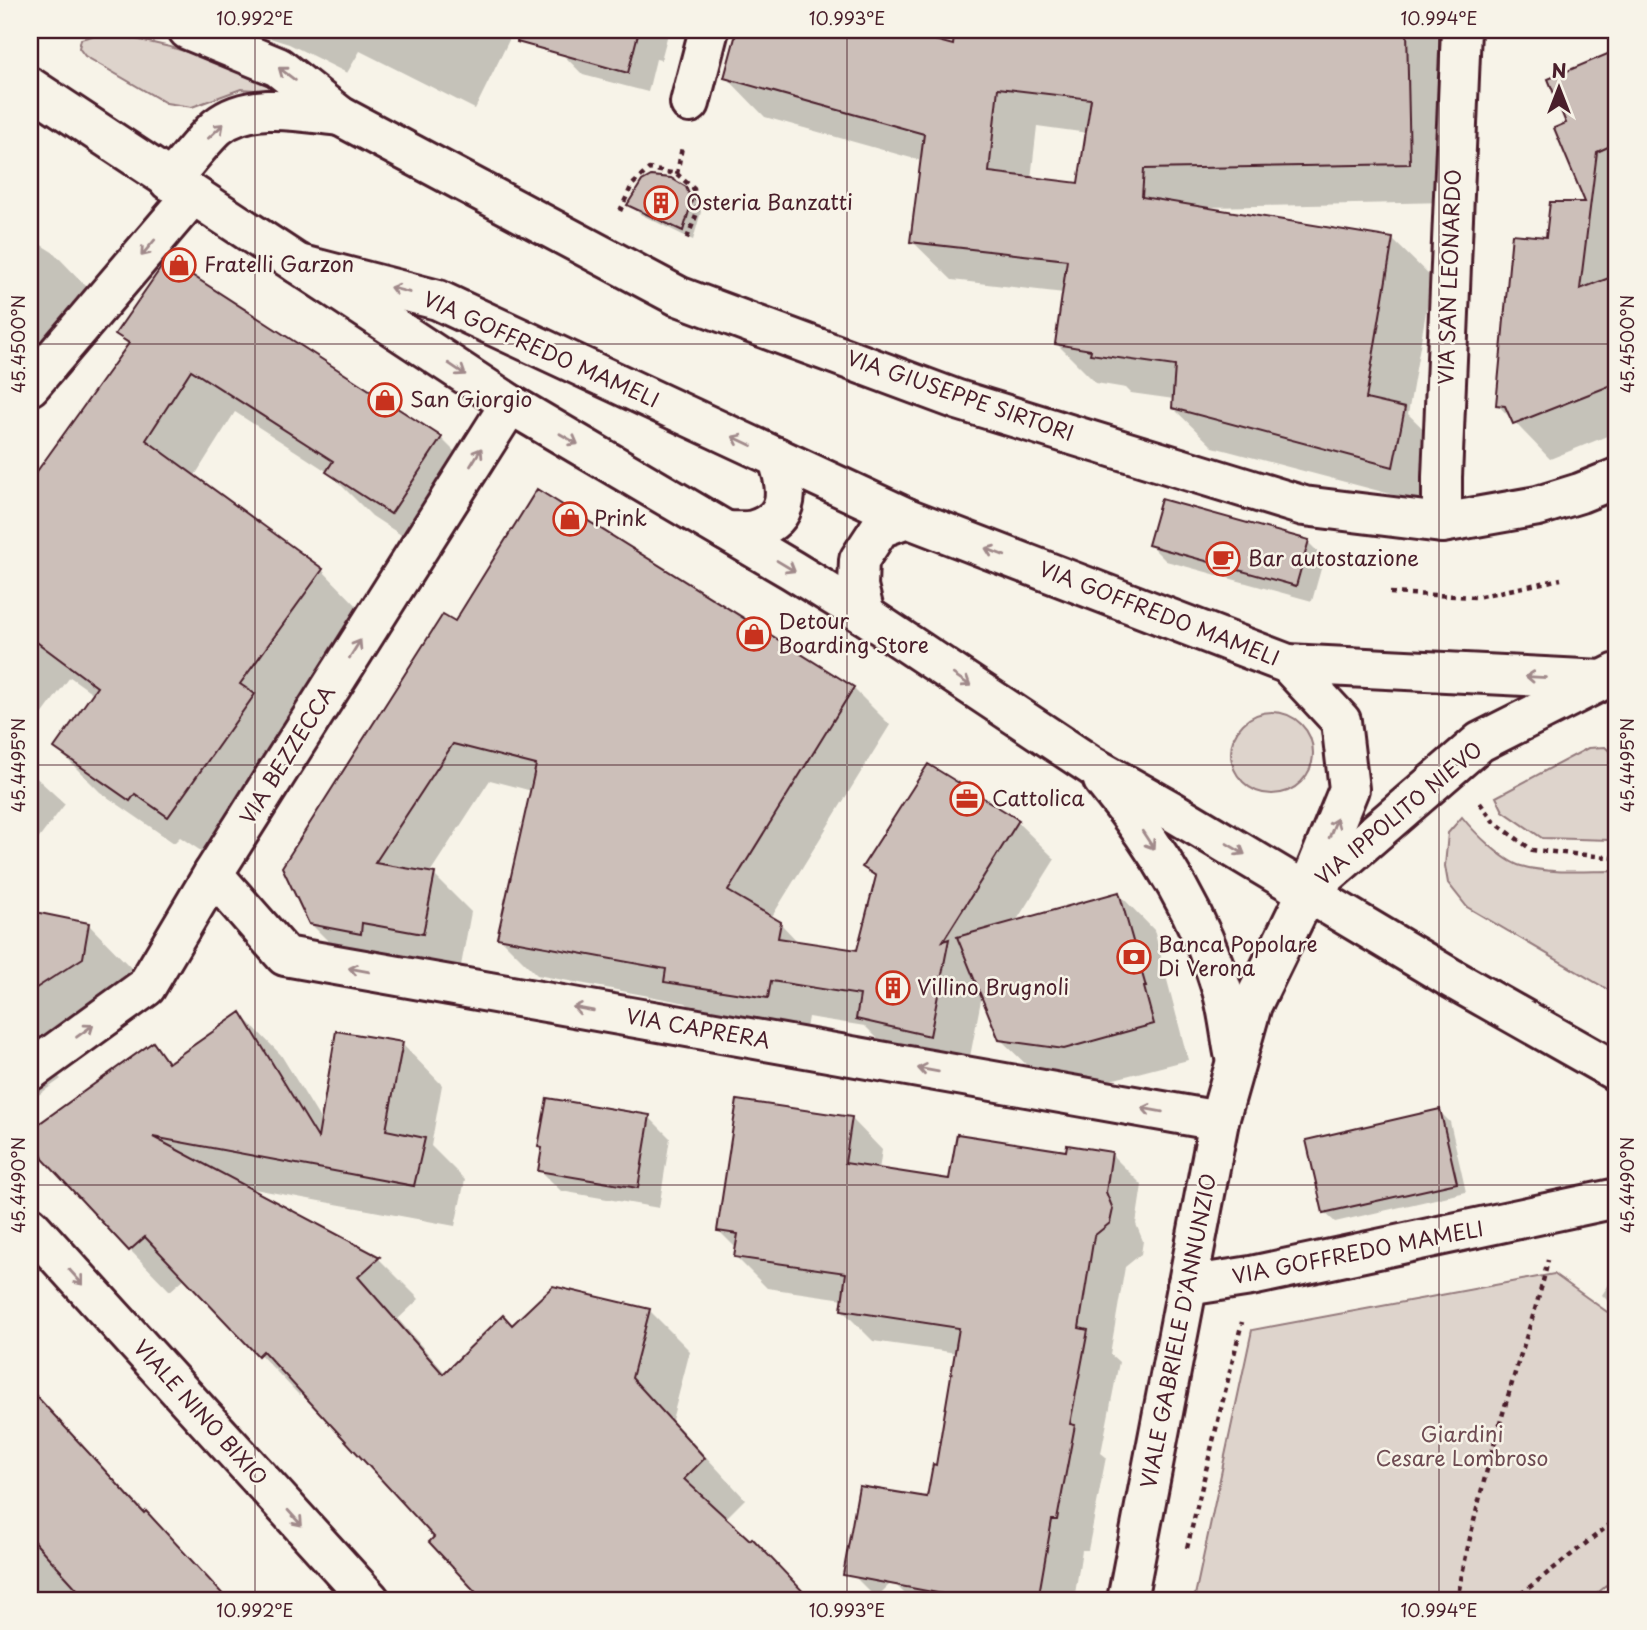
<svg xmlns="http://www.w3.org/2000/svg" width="1647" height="1630" font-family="'Playpen Sans',sans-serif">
<rect width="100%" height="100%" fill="#f7f3e8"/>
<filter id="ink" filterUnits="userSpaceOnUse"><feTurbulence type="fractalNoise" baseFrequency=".0143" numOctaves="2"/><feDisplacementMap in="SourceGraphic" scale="14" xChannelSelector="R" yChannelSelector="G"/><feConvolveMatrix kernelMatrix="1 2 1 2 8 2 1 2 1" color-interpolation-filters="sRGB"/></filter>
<g filter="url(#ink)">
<g fill="#ded4cc" stroke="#947a7c" stroke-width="2">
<path d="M106 32 170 47 222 62 277 86 278 92 241 89 192 107 166 103 85 56 79 48 81 39Z"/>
<circle cx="1272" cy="753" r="41"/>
<path d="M1605 747 1614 755 1617 770 1611 840 1542 838 1503 811 1496 797 1588 748Z"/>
<path d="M1462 817C1474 832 1503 861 1521 866 1550 874 1584 871 1614 871L1617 888V995L1467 907 1448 883 1445 866 1448 833Z"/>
<path d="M1554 1274 1617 1319V1577L1589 1600H1194L1252 1330Z"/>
</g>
<g fill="#0003" fill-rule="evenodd">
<path d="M244 30H514L475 109 360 51 347 73 289 44Z"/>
<path d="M539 30H669L661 60 656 59 648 92 583 75Z"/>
<path d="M739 30H892L955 47 957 30H1446L1448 202 1208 207V209L1392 239 1432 278 1408 414 1444 449 1432 505 1213 447 1173 408 1174 399 1131 393 1126 388 1096 383 1057 344 1064 293 952 280 912 241 922 161 765 117 726 77ZM1037 126 1088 133 1080 185 1031 179Z"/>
<path d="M1617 52V432L1550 459 1497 404 1547 239 1588 204 1568 124 1550 80Z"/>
<path d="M685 188 696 199 701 212 693 240 640 214 629 204Z"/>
<path d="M30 238 54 253 87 287 49 345 30 333Z"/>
<path d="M117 334 441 438 485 482 435 557 372 516 328 472 235 412 194 477 322 570 365 614 213 859 180 837 174 843 100 792 56 748 94 694 70 677 30 731V484L129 346Z"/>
<path d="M1308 542 1324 558 1312 601 1166 561 1150 545Z"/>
<path d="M456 624 853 688 890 725 771 918 780 923 799 943 858 952 877 879 864 867 1017 822 1055 859 1015 923 1119 894 1154 930 1188 1060 1099 1083 1036 1074 1000 1039 982 995 967 1072 895 1056 865 1026 808 1017 805 1034 703 1019 686 1003 537 975 499 937 532 791 490 780 429 874 434 875 471 912 460 971 348 961 310 923Z"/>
<path d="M30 772 65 804 30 850Z"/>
<path d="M39 915 88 924 136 973 43 1061 61 1079 30 1101V924Z"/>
<path d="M241 1014 281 1055 322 1122 402 1044 442 1085 431 1146 465 1180 455 1226 243 1187 379 1259 419 1299 398 1319 446 1374 513 1326 649 1310 690 1351 672 1420 745 1499 725 1519 810 1600 763 1591 761 1600H485L431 1542 436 1537 303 1392 299 1395 186 1277 170 1291 130 1250 45 1158 153 1044 171 1063Z"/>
<path d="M1439 1111 1450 1122 1466 1192 1335 1222 1324 1212Z"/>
<path d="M649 1117 670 1138 659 1208 561 1191 540 1170 544 1151 540 1147Z"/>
<path d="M852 1119 882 1150 879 1170 951 1181 1067 1153 1111 1154 1142 1185 1136 1224 1143 1241 1141 1254 1125 1267 1110 1354 1119 1362 1101 1453 1106 1457 1088 1550H1082L1074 1600H911L895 1584 897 1577 876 1598 846 1568 929 1499 938 1467 957 1353 873 1341 842 1310 844 1299 767 1288 736 1257 737 1249 719 1231Z"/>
<path d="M1617 1272V1310L1602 1295Z"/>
<path d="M40 1402 68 1430 228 1600H30V1411Z"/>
</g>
<g fill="#ccbfb9" stroke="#4a1f2b" stroke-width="2" fill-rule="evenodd">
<path d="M519 30H639L628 73 517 42Z"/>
<path d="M737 30H898L953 45 955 30H1407L1410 164 1144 169 1142 197 1393 238 1366 399 1405 408 1393 467 1172 408 1175 366 1090 354 1091 350 1055 344 1067 260 910 242 924 134 724 78ZM998 88 1091 99 1078 183 989 172Z"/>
<path d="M1617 50V143L1597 152 1580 289 1617 275V383L1513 424 1505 406 1496 405 1512 234 1546 237 1550 202H1585L1554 128 1566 123 1548 79Z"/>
<path d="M651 176 671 178 686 187 692 201 683 231 627 205 642 181Z"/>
<path d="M167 259 442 437 391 514 326 472 333 461 191 370 146 440 323 569 240 684 255 694 168 817 135 794 130 801 54 748 97 687 30 637V481L129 343 115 334Z"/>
<path d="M537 489 854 687 728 891 781 922 778 938 857 950 876 876 862 867 928 764 1019 820 943 941 949 939 930 1036 856 1019 860 995 771 981 768 998 664 982 666 969 497 938 536 765 453 744 375 863 435 873 423 934 362 923 361 934 309 924 282 867 443 614 455 621Z"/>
<path d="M1161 499 1309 540 1296 586 1148 545Z"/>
<path d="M1119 892 1146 987H1144L1154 1024 1064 1049 999 1040 957 937Z"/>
<path d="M30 911 89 923 83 958 30 992Z"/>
<path d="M241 1012 318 1138 336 1031 403 1042 386 1130 425 1138 414 1186 153 1137 380 1257 358 1277 443 1374 503 1315 512 1325 553 1286 650 1309 632 1378 705 1458 684 1479 750 1540 752 1538 811 1600H483L429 1542 434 1537 263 1351 258 1356 145 1237 129 1251 43 1159 33 1128 153 1042 168 1063Z"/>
<path d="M547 1098 650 1115 638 1188 538 1171 542 1148 538 1147Z"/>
<path d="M737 1100 852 1117 845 1163 949 1179 957 1134 1066 1151 1067 1145 1112 1152 1106 1192 1113 1209 1110 1223 1094 1236 1079 1328 1088 1330 1070 1424 1075 1425 1057 1520H1052L1038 1600H974L843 1575 859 1486 927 1497 933 1464 936 1465 959 1328 841 1310 846 1273 734 1257 738 1234 717 1231Z"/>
<path d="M1440 1109 1457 1183 1323 1213 1306 1140Z"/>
<path d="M30 1389 144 1513 146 1511 228 1600H87L30 1537Z"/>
</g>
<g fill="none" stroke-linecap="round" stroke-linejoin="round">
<defs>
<g id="street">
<path d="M188 30 278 67 340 116 678 296 958 400 1304 506 1442 523 1538 506 1580 493 1617 478"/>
<path d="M690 103 709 30"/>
<path d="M169 181C185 164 200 143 217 127 250 100 302 112 340 116"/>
<path d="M30 386 192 196"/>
<path d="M1442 523V477L1461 30"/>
<path d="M213 874 285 956 1219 1121"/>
<path d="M30 1071 146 987 213 874 510 404"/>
<path d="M30 1226 370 1600"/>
</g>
<g id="secondary">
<path d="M30 87 510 404 792 570 865 615 1092 766 1170 810 1449 977 1617 1072"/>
<path d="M298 264 438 300 907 518 1288 664 1341 721 1349 789 1307 892 1252 1005 1219 1121 1127 1600"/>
<path d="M726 531C735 531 746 532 754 530 793 518 788 487 777 457"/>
<path d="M865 615 858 586 859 560 880 528 907 518"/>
<path d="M1288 664 1602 680"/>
<path d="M1103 780C1154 842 1199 912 1222 990 1228 1010 1230 1032 1234 1053"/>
<path d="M1314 886 1480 742 1617 673"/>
<path d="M1187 1286 1251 1276 1617 1198"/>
</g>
</defs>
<use href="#street" stroke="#4a1f2b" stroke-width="44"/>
<use href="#secondary" stroke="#4a1f2b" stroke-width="44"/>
<g stroke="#4a1f2b" stroke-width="4.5" stroke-dasharray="5 5" stroke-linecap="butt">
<path d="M677 174 682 147"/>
<path d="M620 211 632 185 649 169 677 174 694 189 698 211 685 243"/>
<path d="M1390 593 1476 597 1561 579"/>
<path d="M1480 803 1493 821 1532 850 1617 858"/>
<path d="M1187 1548 1242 1322"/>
<path d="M1457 1600C1471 1526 1490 1455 1512 1383 1524 1342 1539 1302 1548 1260"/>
<path d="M1513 1600 1617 1519"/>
</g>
<use href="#street" stroke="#f7f3e8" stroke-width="38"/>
<use href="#secondary" stroke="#f7f3e8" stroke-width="38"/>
</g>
<defs><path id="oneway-shaft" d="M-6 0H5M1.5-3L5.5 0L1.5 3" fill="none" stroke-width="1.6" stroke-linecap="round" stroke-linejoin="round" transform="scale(1.75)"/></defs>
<g stroke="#a0898a">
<use href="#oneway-shaft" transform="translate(287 74) rotate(-143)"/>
<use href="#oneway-shaft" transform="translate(216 131) rotate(-43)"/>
<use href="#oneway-shaft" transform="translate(148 248) rotate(130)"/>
<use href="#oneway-shaft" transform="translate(400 290) rotate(-165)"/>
<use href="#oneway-shaft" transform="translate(457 369) rotate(34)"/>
<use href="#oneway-shaft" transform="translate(569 439) rotate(30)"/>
<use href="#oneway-shaft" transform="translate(742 441) rotate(-155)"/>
<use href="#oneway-shaft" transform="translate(476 457) rotate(-58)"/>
<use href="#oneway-shaft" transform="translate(995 552) rotate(-159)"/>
<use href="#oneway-shaft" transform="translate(786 566) rotate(31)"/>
<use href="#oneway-shaft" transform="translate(355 649) rotate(-58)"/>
<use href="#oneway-shaft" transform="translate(1536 677) rotate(-177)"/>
<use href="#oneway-shaft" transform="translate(962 680) rotate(34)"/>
<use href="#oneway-shaft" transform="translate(1333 828) rotate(-68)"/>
<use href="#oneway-shaft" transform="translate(1148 840) rotate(57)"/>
<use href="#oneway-shaft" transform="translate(1236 849) rotate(31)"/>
<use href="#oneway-shaft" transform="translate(359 970) rotate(-170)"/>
<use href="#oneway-shaft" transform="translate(583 1009) rotate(-170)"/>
<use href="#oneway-shaft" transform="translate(85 1031) rotate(-36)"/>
<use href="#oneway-shaft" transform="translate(928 1070) rotate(-170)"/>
<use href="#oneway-shaft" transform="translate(1152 1110) rotate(-170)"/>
<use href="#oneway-shaft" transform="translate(76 1277) rotate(48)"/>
<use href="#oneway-shaft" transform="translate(295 1518) rotate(48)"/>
</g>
</g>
<path fill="none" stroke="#4a1f2b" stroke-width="2" stroke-opacity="0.45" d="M255 30V1600M847 30V1600M1439 30V1600M30 344H1617M30 765H1617M30 1185H1617"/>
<defs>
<symbol id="building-ring" viewBox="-11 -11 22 22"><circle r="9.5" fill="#f7f3e8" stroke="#c8321e" stroke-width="1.5"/><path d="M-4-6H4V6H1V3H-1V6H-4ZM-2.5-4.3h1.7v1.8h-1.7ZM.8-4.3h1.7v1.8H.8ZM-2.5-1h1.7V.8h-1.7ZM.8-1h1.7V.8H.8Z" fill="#c8321e"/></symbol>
<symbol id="shop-ring" viewBox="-11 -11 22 22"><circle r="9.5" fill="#f7f3e8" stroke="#c8321e" stroke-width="1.5"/><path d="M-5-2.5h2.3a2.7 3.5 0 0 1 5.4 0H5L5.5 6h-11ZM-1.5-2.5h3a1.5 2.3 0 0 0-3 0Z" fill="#c8321e"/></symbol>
<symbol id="cafe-ring" viewBox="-11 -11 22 22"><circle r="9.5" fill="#f7f3e8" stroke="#c8321e" stroke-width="1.5"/><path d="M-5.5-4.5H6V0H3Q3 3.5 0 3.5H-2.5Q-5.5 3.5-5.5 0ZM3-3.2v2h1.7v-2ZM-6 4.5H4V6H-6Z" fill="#c8321e"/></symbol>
<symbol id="office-ring" viewBox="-11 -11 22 22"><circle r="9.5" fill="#f7f3e8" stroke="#c8321e" stroke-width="1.5"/><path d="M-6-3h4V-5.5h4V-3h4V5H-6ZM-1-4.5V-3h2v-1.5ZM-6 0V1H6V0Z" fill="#c8321e"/></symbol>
<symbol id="bank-ring" viewBox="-11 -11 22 22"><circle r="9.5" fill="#f7f3e8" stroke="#c8321e" stroke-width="1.5"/><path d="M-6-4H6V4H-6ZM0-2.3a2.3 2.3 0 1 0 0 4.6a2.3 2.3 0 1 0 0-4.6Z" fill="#c8321e"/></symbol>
</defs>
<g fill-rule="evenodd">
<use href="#building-ring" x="642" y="184" width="38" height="38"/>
<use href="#shop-ring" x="160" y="246" width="38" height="38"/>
<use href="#shop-ring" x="366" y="381" width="38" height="38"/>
<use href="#shop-ring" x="551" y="500" width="38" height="38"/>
<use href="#cafe-ring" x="1204" y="540" width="38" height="38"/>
<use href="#shop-ring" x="735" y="615" width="38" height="38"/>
<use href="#office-ring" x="948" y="780" width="38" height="38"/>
<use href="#bank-ring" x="1115" y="938" width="38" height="38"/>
<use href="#building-ring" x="874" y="969" width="38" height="38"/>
</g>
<g text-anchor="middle" stroke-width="5" stroke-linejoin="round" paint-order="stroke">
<g font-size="21" fill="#4a1f2b" stroke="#f7f3e8" text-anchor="start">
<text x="686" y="210">Osteria Banzatti</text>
<text x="204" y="272">Fratelli Garzon</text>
<text x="410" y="407">San Giorgio</text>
<text x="594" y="526">Prink</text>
<text x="1248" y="566">Bar autostazione</text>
<text x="778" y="629">Detour<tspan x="778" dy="24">Boarding Store</tspan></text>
<text x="992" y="806">Cattolica</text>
<text x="1158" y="952">Banca Popolare<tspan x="1158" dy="24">Di Verona</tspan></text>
<text x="917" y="995">Villino Brugnoli</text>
</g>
<g font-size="21" fill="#4a1f2b" stroke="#f7f3e8">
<text transform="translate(1450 277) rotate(-88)" y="7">VIA SAN LEONARDO</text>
<text transform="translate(541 350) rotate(24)" y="7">VIA GOFFREDO MAMELI</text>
<text transform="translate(960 396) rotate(19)" y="7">VIA GIUSEPPE SIRTORI</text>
<text transform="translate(1159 614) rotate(21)" y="7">VIA GOFFREDO MAMELI</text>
<text transform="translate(288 755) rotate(-58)" y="7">VIA BEZZECCA</text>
<text transform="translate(1399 814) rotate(-40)" y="7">VIA IPPOLITO NIEVO</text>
<text transform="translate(698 1029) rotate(10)" y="7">VIA CAPRERA</text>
<text transform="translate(1358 1253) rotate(-11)" y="7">VIA GOFFREDO MAMELI</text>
<text transform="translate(1179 1331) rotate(-79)" y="7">VIALE GABRIELE D'ANNUNZIO</text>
<text transform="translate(200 1413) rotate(48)" y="7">VIALE NINO BIXIO</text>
</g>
<g font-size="21" fill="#6f4c53" stroke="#f7f3e8">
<text x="1462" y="1442">Giardini<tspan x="1462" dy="24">Cesare Lombroso</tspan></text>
</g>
</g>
<rect width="1647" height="1630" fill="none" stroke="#f7f3e8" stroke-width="77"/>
<g transform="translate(1559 88)" stroke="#f7f3e8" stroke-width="5" paint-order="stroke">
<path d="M0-5L12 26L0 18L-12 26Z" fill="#4a1f2b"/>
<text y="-10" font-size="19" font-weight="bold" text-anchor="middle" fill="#4a1f2b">N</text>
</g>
<rect x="38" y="38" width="1570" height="1554" fill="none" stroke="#4a1f2b" stroke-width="2.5"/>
<g font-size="18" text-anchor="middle" fill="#4a1f2b">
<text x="255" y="25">10.992°E</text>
<text x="847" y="25">10.993°E</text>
<text x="1439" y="25">10.994°E</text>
<text transform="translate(19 344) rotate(-90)" y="6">45.4500°N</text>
<text transform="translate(1628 344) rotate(-90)" y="6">45.4500°N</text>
<text transform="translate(19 765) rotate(-90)" y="6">45.4495°N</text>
<text transform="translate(1628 765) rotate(-90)" y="6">45.4495°N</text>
<text transform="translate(19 1185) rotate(-90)" y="6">45.4490°N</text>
<text transform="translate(1628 1185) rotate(-90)" y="6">45.4490°N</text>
<text x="255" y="1617">10.992°E</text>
<text x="847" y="1617">10.993°E</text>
<text x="1439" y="1617">10.994°E</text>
</g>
</svg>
